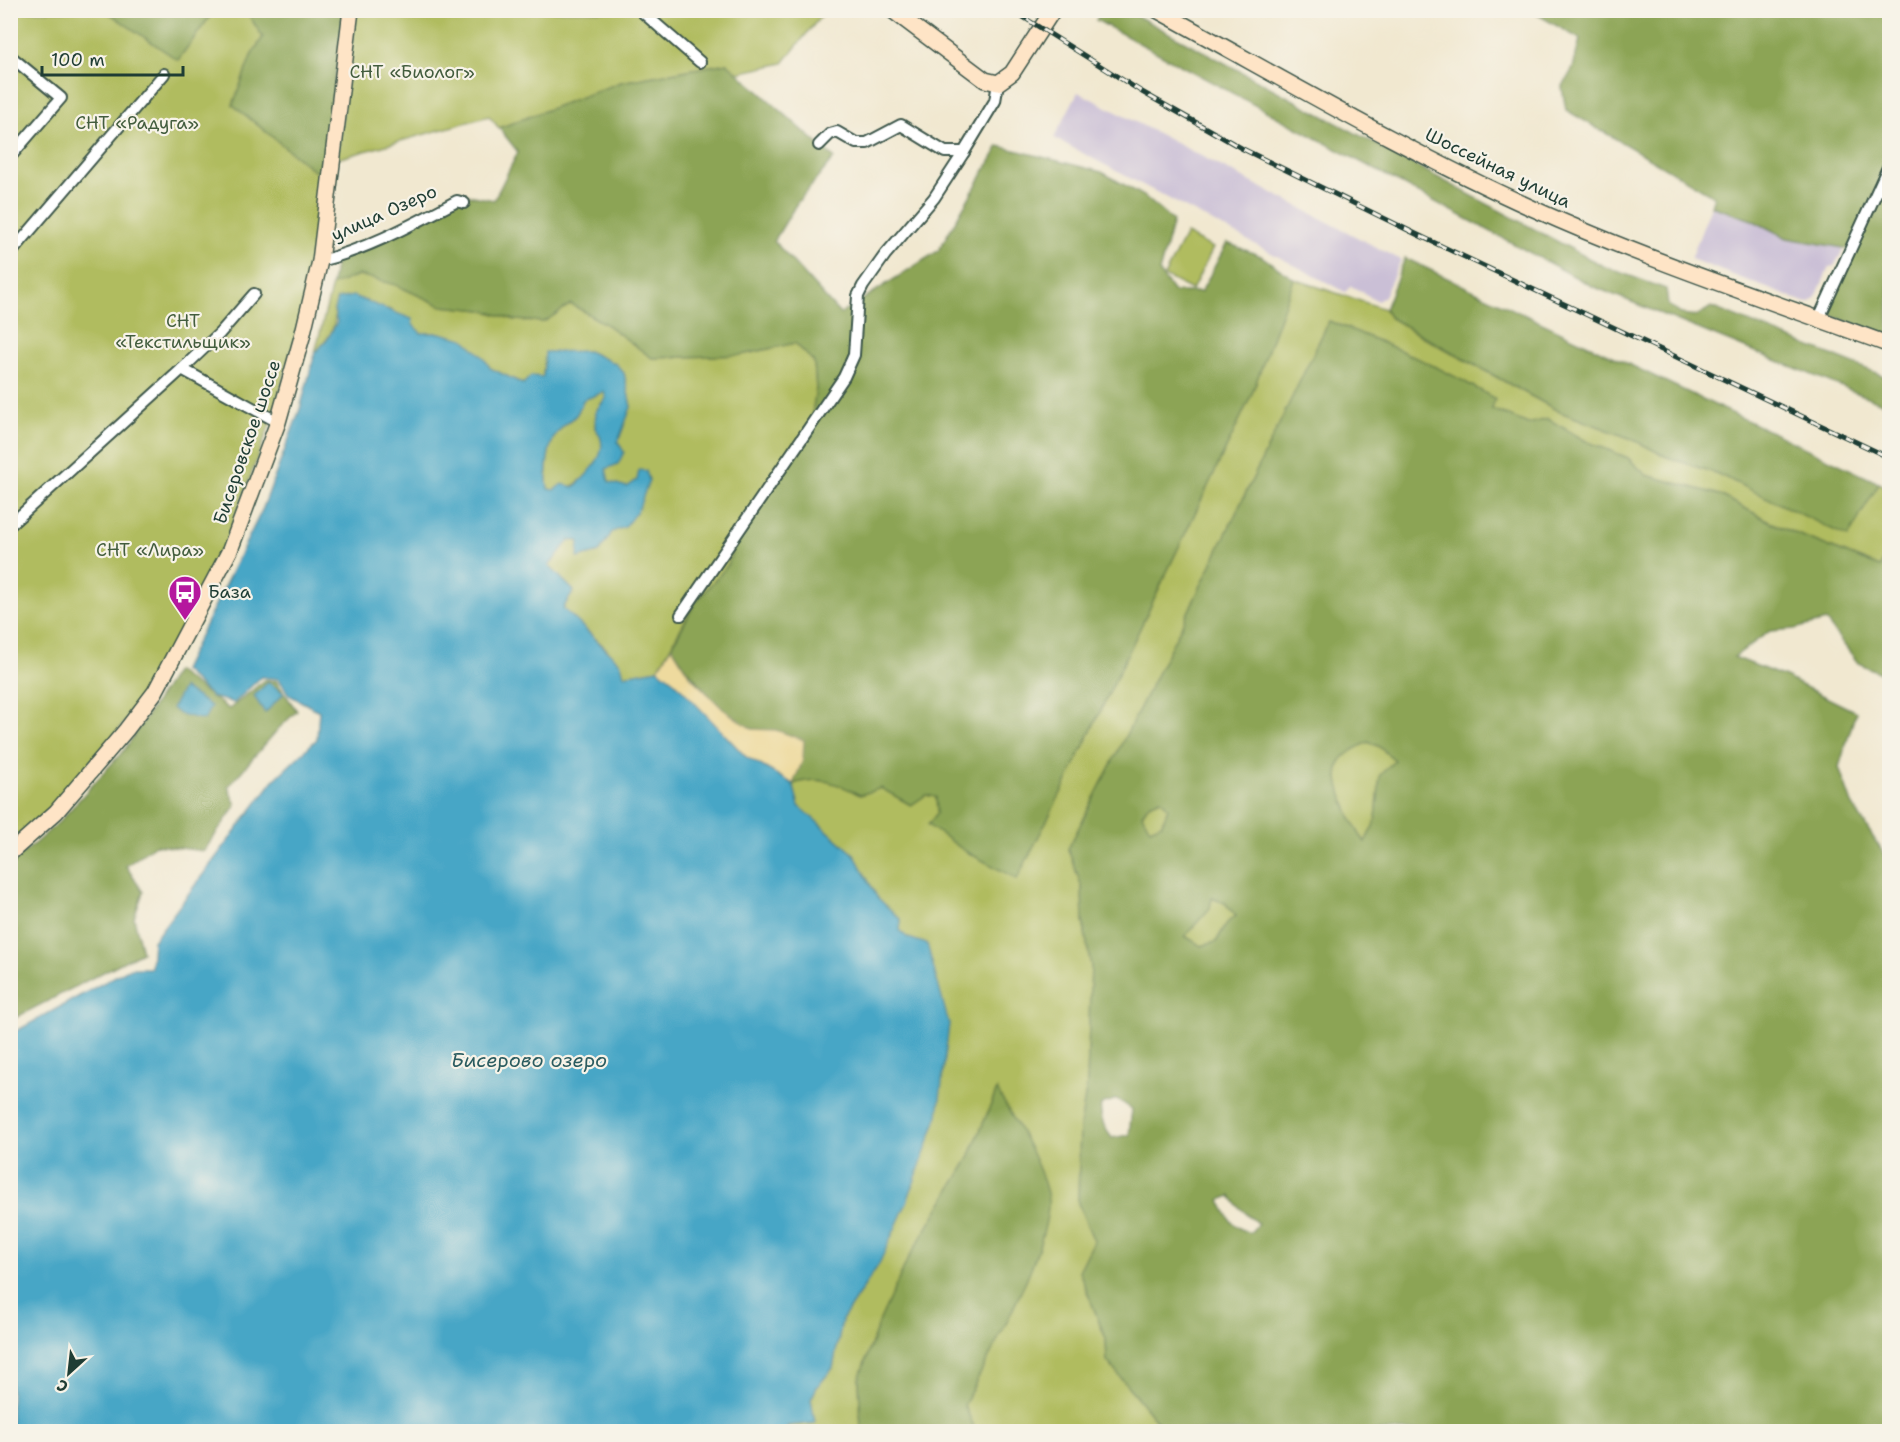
<svg xmlns="http://www.w3.org/2000/svg" width="1900" height="1442" font-family="'Shantell Sans',sans-serif">
<rect width="100%" height="100%" fill="#f7f3e8"/>
<filter id="ink" filterUnits="userSpaceOnUse"><feTurbulence type="fractalNoise" baseFrequency=".0167" numOctaves="2"/><feDisplacementMap in="SourceGraphic" scale="12" xChannelSelector="R" yChannelSelector="G"/><feConvolveMatrix kernelMatrix="1 2 1 2 8 2 1 2 1" color-interpolation-filters="sRGB"/></filter>
<filter id="wash" filterUnits="userSpaceOnUse"><feTurbulence type="fractalNoise" baseFrequency=".008" numOctaves="4" result="noise"/><feDisplacementMap in="SourceGraphic" scale="24" xChannelSelector="R" yChannelSelector="G"/><feGaussianBlur stdDeviation="1.35" result="paint"/><feColorMatrix in="noise" values="0 0 0 0 0 0 0 0 0 0 0 0 0 0 0 0 0 1.4 0 .05"/><feComposite in="paint" operator="in"/></filter>
<g filter="url(#wash)">
<rect width="100%" height="100%" fill="#f1e8d0"/>
<g fill="#cabfd6">
<path d="M1078 92 1401 260 1384 296 1378 301 1351 286 1345 292 1054 138Z"/>
<path d="M1711 206 1752 220 1787 238 1844 248 1834 266 1829 267 1816 297 1809 303 1801 301 1691 259Z"/>
</g>
<g fill="#b0bc5e" stroke="#687c49" stroke-width="1.5">
<path d="M11 11H106L178 60 214 11H246L263 37 251 56 233 105 322 177 313 260 296 335 272 419 224 547 149 689 121 727 52 808 11 844Z"/>
<path d="M356 11H825L783 63 738 73 727 63 621 82 499 128 489 116 337 159Z"/>
<path d="M1186 234 1213 248 1192 290 1164 276Z"/>
<path d="M359 275 396 285 442 306 483 310 515 320 544 322 571 304 607 325 652 358 741 355 795 343 814 362 816 389 810 427 733 548 728 565 695 603 658 669 624 675 607 649 562 608 574 591 549 566 569 540 580 541 579 557 599 552 637 480 627 487 609 482 606 469 631 407 624 373 616 364 588 351 544 362 543 378 524 384 490 368 484 358 440 333H420L392 310 380 308 367 301 334 310C338 328 327 340 315 353L332 285Z"/>
<path d="M1294 279 1385 309 1389 317 1428 340 1560 412 1632 439 1667 457 1718 474 1848 536 1879 483 1889 488V547L1880 567 1782 528 1720 495 1646 475 1628 458 1586 441 1548 419 1528 424 1491 409 1494 399C1442 367 1386 343 1329 321L1181 627 1068 849 1082 887 1083 921 1091 966 1087 1084 1080 1127 1078 1203 1094 1241 1079 1271 1106 1339 1107 1361 1165 1431H976L964 1405 1025 1282 997 1090 968 1160 907 1261 880 1320 859 1379 861 1431H787L786 1426 815 1423 811 1399 817 1387 833 1368 842 1320 879 1264 927 944 908 938 899 931 901 920 877 897 854 854 799 806 793 784C818 775 838 783 860 795L881 788 911 805 926 795 936 797 938 813 928 825 1017 878 1065 785 1251 396Z"/>
<path d="M604 392 606 397 596 411 595 428C599 433 605 438 604 445 601 467 572 496 548 489 545 473 547 446 557 433 570 416 574 426 583 400Z"/>
<path d="M1368 742 1378 746 1395 760 1380 775 1376 820 1365 842C1354 828 1330 778 1340 762 1346 752 1358 747 1368 742Z"/>
<path d="M1161 799 1168 808 1162 824 1150 829 1142 815 1149 804Z"/>
<path d="M1211 898 1225 903 1236 916 1227 923 1216 942 1201 946 1185 936 1210 908Z"/>
</g>
<g fill="#8ca455" stroke="#567044" stroke-width="1.5" fill-rule="evenodd">
<path d="M106 11H214L178 60Z"/>
<path d="M246 11H344L322 177 233 105 251 56 263 37Z"/>
<path d="M1102 11H1128L1603 266 1666 289 1668 305 1681 314 1697 316 1711 307 1889 378V406L1592 286 1096 20Z"/>
<path d="M1531 11H1889V163L1849 249 1787 238 1752 220 1711 206 1714 196 1566 110 1562 88 1573 68 1580 39Z"/>
<path d="M727 63 834 158 797 203 774 241 840 314 938 251 999 146 1102 172 1144 196 1173 221 1159 272 1174 292H1201L1227 243 1261 256 1294 279 1251 396 1065 785 1017 879 965 851 928 825 937 813 936 797 926 795 911 805 881 788 860 795C838 783 818 775 793 784L803 760 776 730C769 729 760 731 753 729 725 720 687 671 672 647L695 603 728 565 733 548 810 427 816 389 814 362 795 343 741 355 652 358 607 325 571 304 544 322 515 320 483 310 442 306 396 285 359 275 332 285 337 253 468 195 494 200 518 152 499 128 621 82Z"/>
<path d="M1889 181V337L1827 314 1851 254Z"/>
<path d="M1405 258 1879 483 1848 537 1718 474 1667 457 1632 439 1560 412 1389 317 1385 309Z"/>
<path d="M1329 321C1386 343 1442 367 1495 399L1492 409 1528 424 1548 419 1586 441 1628 458 1646 475 1720 495 1782 528 1880 567 1889 547V677L1858 663 1826 621 1794 629 1770 631 1734 657 1785 677 1856 712 1839 767 1852 804 1889 862V1431H1165L1107 1361 1106 1339 1079 1271 1094 1241 1078 1203 1080 1127 1087 1084 1091 966 1083 921 1082 887 1068 849 1181 627ZM1368 742 1378 746 1395 760 1380 775 1376 820 1365 842C1354 828 1330 778 1340 762 1346 752 1359 747 1368 742ZM1161 799 1168 808 1162 824 1150 829 1142 814 1149 804ZM1212 898 1225 903 1236 916 1227 923 1216 942 1201 946 1185 936 1210 908ZM1117 1099 1132 1109 1129 1135 1112 1138C1104 1128 1099 1116 1101 1104ZM1231 1196 1238 1206 1258 1224 1250 1233C1232 1227 1228 1218 1220 1200Z"/>
<path d="M176 671 229 709 265 680 276 681 297 711 279 728 228 787 236 805 204 851 155 845 126 866 143 892 134 918 142 952 11 1020 10 865 59 822 125 749Z"/>
<path d="M997 1090C1015 1122 1038 1157 1047 1193 1058 1236 985 1363 964 1405L976 1431H861L859 1379 880 1320 907 1261 968 1160Z"/>
</g>
<path fill="#eeda9e" stroke="#868c69" stroke-width="1.5" d="M672 647 690 676 723 709 752 729 776 730 804 740 803 760 793 784 746 757 675 683 658 669Z"/>
<g fill="#47a6c6" stroke="#33727d" stroke-width="1.5" fill-rule="evenodd">
<path d="M353 296 412 319 413 325 421 333H440L464 339 484 358 490 368 523 384 531 376 543 377 545 352 588 351 616 364 624 373 631 407 618 442 624 452 618 464 606 469 609 482 627 487 637 480 639 470 646 471 649 480 639 508 625 527 612 532 599 552 578 558 579 541 569 540 549 566 574 591 563 608 621 664 624 675 658 669 675 682 746 757 793 784 799 806 854 854 877 897 901 920 900 931 908 938 927 944 949 1024 938 1115 907 1202 879 1264 842 1320 833 1368 817 1387 811 1399 815 1423 787 1426V1432L11 1431V1034L130 968H151L153 941 274 780 317 739 319 711 289 695 279 679 261 677 234 703 212 697 183 670 263 508 300 409 315 353 327 340 337 322 334 310 337 299ZM604 392 606 398 596 411 595 428C613 449 591 472 574 487L562 484 554 490 548 489C545 474 547 446 557 433 569 416 574 426 583 400Z"/>
<path d="M268 682 284 693 265 713 254 696Z"/>
<path d="M183 688 211 706 204 720 179 714 172 708Z"/>
</g>
</g>
<g filter="url(#ink)">
<g fill="none" stroke-linecap="round" stroke-linejoin="round">
<defs>
<g id="street">
<path d="M640 10 700 62"/>
<path d="M10 56 61 98 10 157"/>
<path d="M819 145 830 134 837 132 856 143H867L901 125 945 152H964L995 101 998 83"/>
<path d="M10 254 164 74"/>
<path d="M320 261C368 249 413 224 457 201L464 203"/>
<path d="M1819 318 1890 163"/>
<path d="M182 369 220 333 254 294"/>
<path d="M10 525 182 369 278 422"/>
<path d="M681 615 844 377 854 355 858 296 863 286 885 255 934 198 964 152"/>
</g>
<g id="secondary">
<path d="M892 10 985 80 998 83 1012 73 1053 10"/>
<path d="M1157 10C1282 78 1405 151 1534 209 1649 261 1771 301 1890 345"/>
<path d="M10 853 56 812 126 730 155 692 230 550 278 422 302 337 320 261 351 10"/>
</g>
</defs>
<use href="#street" stroke="#3e574b" stroke-width="14"/>
<use href="#secondary" stroke="#3e574b" stroke-width="18"/>
<use href="#street" stroke="#fff" stroke-width="10"/>
<use href="#secondary" stroke="#fee4c6" stroke-width="15"/>
<defs>
<path id="rail" d="M1012 10 1142 92 1243 149 1416 234 1890 458"/>
</defs>
<use href="#rail" stroke="#1f3d34" stroke-width="5"/>
<use href="#rail" stroke="#f7f3e8" stroke-width="3" stroke-dasharray="9" stroke-linecap="butt"/>
</g>
</g>
<defs>
<symbol id="bus-pin" viewBox="-11 -11 22 30"><path d="M0 17L-7.5 6A9.5 9.5 0 1 1 7.5 6Z" fill="#b5179e" stroke="#f7f3e8"/><path d="M-5-6H5V4H4V6H2V4H-2V6H-4V4H-5ZM-3.5-4V0h7V-4ZM-3.5 1.2v1.5H-2V1.2ZM2 1.2v1.5H3.5V1.2Z" fill="#fff"/></symbol>
</defs>
<g fill-rule="evenodd">
<use href="#bus-pin" x="166" y="573" width="38" height="52"/>
</g>
<g text-anchor="middle" stroke-width="4.5" stroke-linejoin="round" paint-order="stroke">
<g font-size="18" fill="#435d3e" stroke="#f7f3e8">
<text x="412" y="78">СНТ «Биолог»</text>
<text x="137" y="129">СНТ «Радуга»</text>
<text x="183" y="327">СНТ<tspan x="183" dy="21">«Текстильщик»</tspan></text>
<text x="150" y="556">СНТ «Лира»</text>
</g>
<g font-size="18" fill="#1f3d34" stroke="#f7f3e8">
<text transform="translate(1498 168) rotate(26)" y="6">Шоссейная улица</text>
<text transform="translate(384 213) rotate(-24)" y="6">улица Озеро</text>
<text transform="translate(247 442) rotate(-71)" y="6">Бисеровское шоссе</text>
</g>
<g font-size="18" fill="#1f3d34" stroke="#f7f3e8" text-anchor="start">
<text x="208" y="598">База</text>
</g>
<g font-size="20" font-style="italic" fill="#2b5c60" stroke="#f7f3e8">
<text x="529" y="1067">Бисерово озеро</text>
</g>
</g>
<rect width="1900" height="1442" fill="none" stroke="#f7f3e8" stroke-width="36"/>
<g transform="translate(69 1373) rotate(207)" stroke="#f7f3e8" stroke-width="4.5" paint-order="stroke">
<path d="M0-4.5L10 22L0 15L-10 22Z" fill="#1f3d34"/>
<text y="-9" font-size="16" font-weight="bold" text-anchor="middle" fill="#1f3d34">С</text>
</g>
<path d="M42 66v9h141v-9" fill="none" stroke="#1f3d34" stroke-width="3"/>
<text x="51" y="66" font-size="18" fill="#1f3d34" stroke="#f7f3e8" stroke-width="4.5" paint-order="stroke">100 m</text>
</svg>
